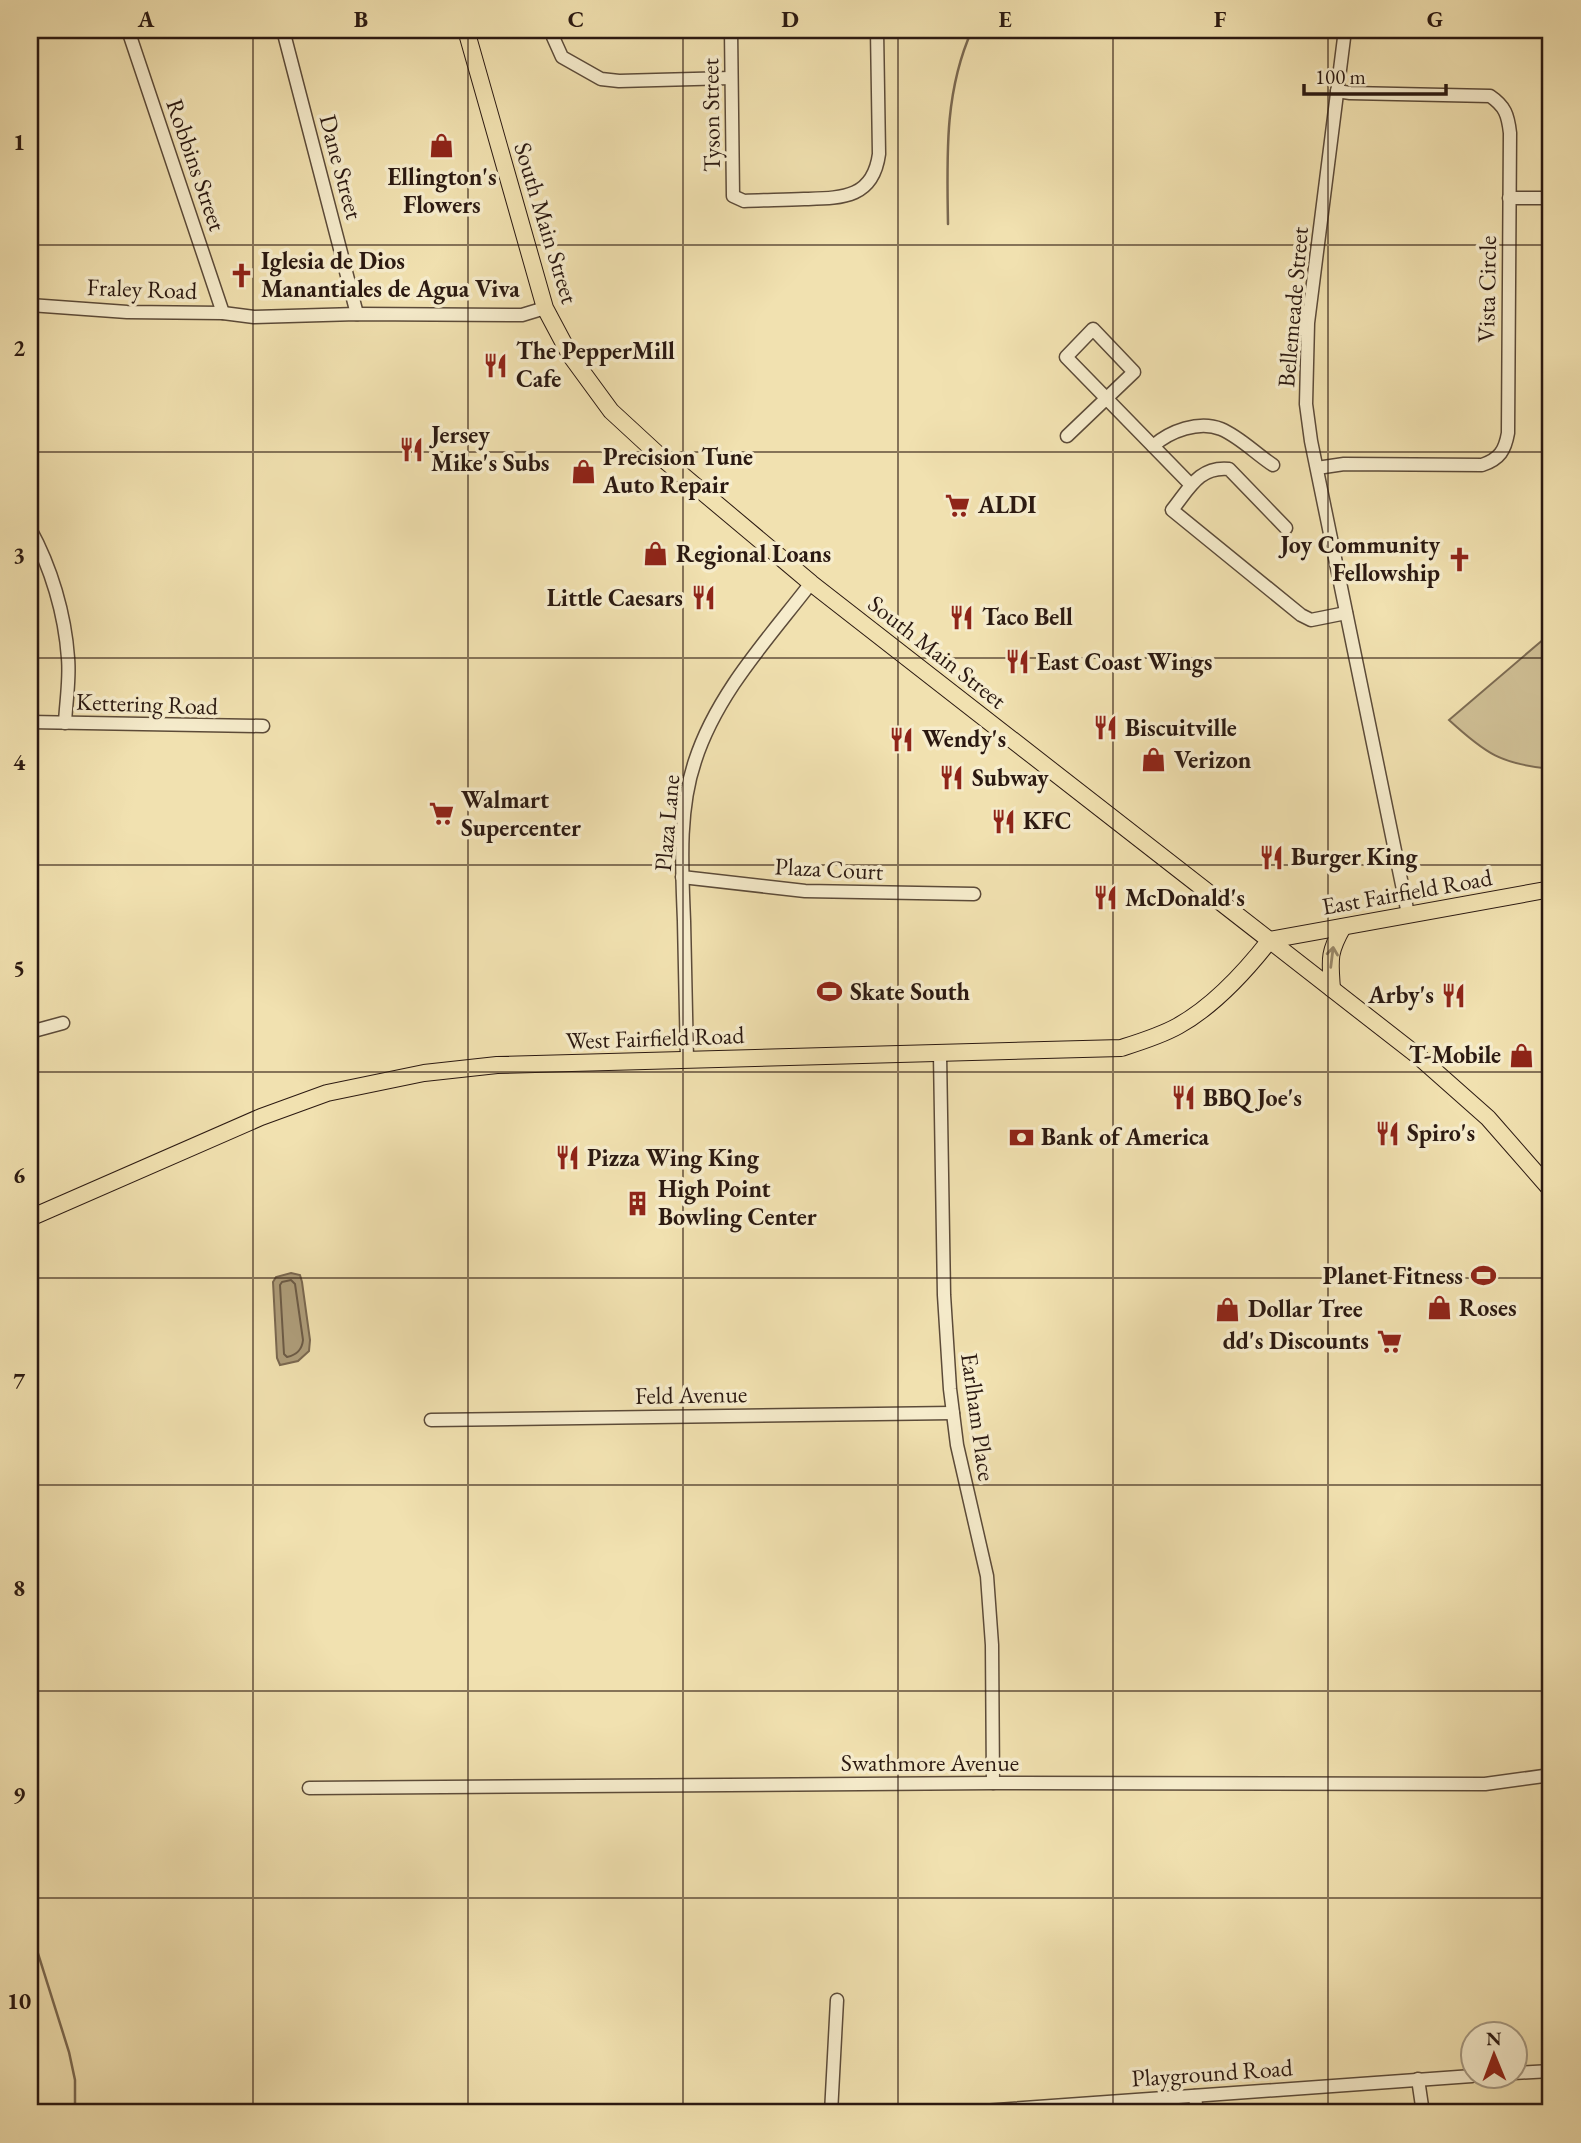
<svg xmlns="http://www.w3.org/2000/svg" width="1581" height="2143" font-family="'EB Garamond',serif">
<rect width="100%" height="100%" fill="#f1e1b0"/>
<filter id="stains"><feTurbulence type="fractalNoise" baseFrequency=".00286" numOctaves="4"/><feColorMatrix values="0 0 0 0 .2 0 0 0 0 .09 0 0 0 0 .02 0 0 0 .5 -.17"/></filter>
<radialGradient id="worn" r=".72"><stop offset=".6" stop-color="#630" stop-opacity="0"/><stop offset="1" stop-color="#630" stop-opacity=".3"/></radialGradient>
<path fill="#cfbf95" stroke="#7d6c53" stroke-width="2" d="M1545 638 1551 639V769C1501 764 1486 754 1449 720Z"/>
<path fill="#ae9d7a" stroke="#7a6850" stroke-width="2" d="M291 1273 300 1275 302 1282 310 1340 309 1351 298 1361 280 1365 277 1358 273 1282 276 1277Z"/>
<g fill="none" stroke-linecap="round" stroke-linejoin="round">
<path stroke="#6c5b46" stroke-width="2" d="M291 1280 295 1284 303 1340C302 1350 297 1355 287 1357L284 1354 280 1285 282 1282Z"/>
<g stroke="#7a6850" stroke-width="2.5">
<path d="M948 224C947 157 944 92 972 30"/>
<path d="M30 1928 69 2052 75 2080V2113"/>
</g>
<defs>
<g id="minor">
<path d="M128 30 223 313"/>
<path d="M283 30 357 314"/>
<path d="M731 30 733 196 744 201C764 200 784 200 804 199 841 198 873 199 879 154L877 30"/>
<path d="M1345 30 1308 323 1306 404 1311 441 1408 914"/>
<path d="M553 37 562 57 601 79 619 81 731 78"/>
<path d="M1509 198H1551"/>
<path d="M30 305 127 312 223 313 254 317 357 314 522 315 545 308"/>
<path d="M1067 436 1134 372 1093 329 1066 357 1191 485"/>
<path d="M1153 446C1170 431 1199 420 1221 429 1240 437 1256 454 1273 465"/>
<path d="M1317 468 1344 464 1482 465C1500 459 1505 450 1508 433L1510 133C1508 115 1505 106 1490 96L1350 93 1337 91"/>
<path d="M1286 528 1229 469C1199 466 1189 489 1172 510L1301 615 1311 620 1346 613"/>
<path d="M30 529C51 567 65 614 68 658 70 679 66 702 65 723"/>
<path d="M30 722 263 726"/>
<path d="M682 877 805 891 974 894"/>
<path d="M30 1032 63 1023"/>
<path d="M940 1054 944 1295 950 1389 957 1445 987 1576 992 1645 993 1783"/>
<path d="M687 1060C686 1013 685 967 684 921 682 869 678 811 695 761 717 693 768 639 811 583"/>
<path d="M431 1420 953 1413"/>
<path d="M309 1788 993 1783 1485 1784 1551 1775"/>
<path d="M1514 2073 1551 2071"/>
<path d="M1418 2079 1423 2113"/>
<path d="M1195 2096 1197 2113"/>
<path d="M831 2113 837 2000"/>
<path d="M955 2113 1472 2076"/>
</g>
<g id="major">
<path d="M466 30 545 308 570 355 611 411 662 458 811 583 1418 1056 1488 1118 1551 1190"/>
<path d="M1270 940 1551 889"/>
<path d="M1332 989C1330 960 1328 953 1343 927"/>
<path d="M30 1218 261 1117 327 1093 424 1073 497 1065 1121 1048C1140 1042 1160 1036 1178 1026 1214 1006 1245 972 1270 940"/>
</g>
</defs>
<use href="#minor" stroke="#5c4b39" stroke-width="15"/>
<use href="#major" stroke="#2b1911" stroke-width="18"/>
<use href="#minor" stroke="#f6eccc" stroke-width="12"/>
<use href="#major" stroke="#f1e1b0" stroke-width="16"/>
</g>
<defs><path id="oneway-shaft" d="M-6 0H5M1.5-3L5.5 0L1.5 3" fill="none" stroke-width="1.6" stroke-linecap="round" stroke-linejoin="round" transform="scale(1.75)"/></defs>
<use stroke="#988768" href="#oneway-shaft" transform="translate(1332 957) rotate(-83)"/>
<path fill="none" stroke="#2b1911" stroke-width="2" stroke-opacity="0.55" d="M253 30V2113M468 30V2113M683 30V2113M898 30V2113M1113 30V2113M1328 30V2113M30 245H1551M30 452H1551M30 658H1551M30 865H1551M30 1072H1551M30 1278H1551M30 1485H1551M30 1691H1551M30 1898H1551"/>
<defs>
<symbol id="shop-bare" viewBox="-9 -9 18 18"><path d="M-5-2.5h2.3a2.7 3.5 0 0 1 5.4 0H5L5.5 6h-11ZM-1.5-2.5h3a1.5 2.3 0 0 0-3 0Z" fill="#8f2418" stroke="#f6eccc" stroke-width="2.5" paint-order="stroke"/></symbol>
<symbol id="church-bare" viewBox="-9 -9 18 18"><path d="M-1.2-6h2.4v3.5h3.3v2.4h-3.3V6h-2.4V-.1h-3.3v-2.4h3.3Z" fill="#8f2418" stroke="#f6eccc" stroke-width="2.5" paint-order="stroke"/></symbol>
<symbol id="restaurant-bare" viewBox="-9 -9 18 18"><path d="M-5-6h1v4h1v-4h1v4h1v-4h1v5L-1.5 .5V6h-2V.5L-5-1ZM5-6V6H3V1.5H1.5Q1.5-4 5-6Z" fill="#8f2418" stroke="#f6eccc" stroke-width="2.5" paint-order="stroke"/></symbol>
<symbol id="supermarket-bare" viewBox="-9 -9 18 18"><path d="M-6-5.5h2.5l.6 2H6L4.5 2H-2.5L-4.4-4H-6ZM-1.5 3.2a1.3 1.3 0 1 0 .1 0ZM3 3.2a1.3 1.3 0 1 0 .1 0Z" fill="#8f2418" stroke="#f6eccc" stroke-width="2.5" paint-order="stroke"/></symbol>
<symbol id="stadium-bare" viewBox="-9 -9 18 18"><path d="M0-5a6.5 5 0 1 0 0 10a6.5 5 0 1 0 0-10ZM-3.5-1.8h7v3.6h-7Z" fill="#8f2418" stroke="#f6eccc" stroke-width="2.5" paint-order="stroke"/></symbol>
<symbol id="bank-bare" viewBox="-9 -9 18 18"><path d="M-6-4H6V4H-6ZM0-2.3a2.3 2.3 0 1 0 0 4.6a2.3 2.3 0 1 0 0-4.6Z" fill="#8f2418" stroke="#f6eccc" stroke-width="2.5" paint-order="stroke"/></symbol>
<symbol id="building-bare" viewBox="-9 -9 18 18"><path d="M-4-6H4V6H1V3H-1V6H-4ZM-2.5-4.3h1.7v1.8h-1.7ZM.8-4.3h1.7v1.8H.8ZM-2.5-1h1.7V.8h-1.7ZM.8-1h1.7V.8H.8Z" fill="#8f2418" stroke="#f6eccc" stroke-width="2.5" paint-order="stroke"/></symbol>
</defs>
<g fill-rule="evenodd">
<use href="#shop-bare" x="424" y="128" width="35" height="35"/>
<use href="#church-bare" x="224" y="258" width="35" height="35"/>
<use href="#restaurant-bare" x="478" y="348" width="35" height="35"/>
<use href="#restaurant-bare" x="394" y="432" width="35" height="35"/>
<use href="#shop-bare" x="566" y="454" width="35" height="35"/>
<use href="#supermarket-bare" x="940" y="488" width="35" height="35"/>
<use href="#shop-bare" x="638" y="536" width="35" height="35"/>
<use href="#church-bare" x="1442" y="542" width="35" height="35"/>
<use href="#restaurant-bare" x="686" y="580" width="35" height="35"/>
<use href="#restaurant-bare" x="944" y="600" width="35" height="35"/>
<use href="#restaurant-bare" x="1000" y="644" width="35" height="35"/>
<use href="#restaurant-bare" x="1088" y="710" width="35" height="35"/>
<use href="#restaurant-bare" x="884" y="722" width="35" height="35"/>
<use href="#shop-bare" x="1136" y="742" width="35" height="35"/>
<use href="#restaurant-bare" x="934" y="760" width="35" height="35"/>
<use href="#supermarket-bare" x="424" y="796" width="35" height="35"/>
<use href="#restaurant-bare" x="986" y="804" width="35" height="35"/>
<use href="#restaurant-bare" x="1254" y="840" width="35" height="35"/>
<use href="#restaurant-bare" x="1088" y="880" width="35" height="35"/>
<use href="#stadium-bare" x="812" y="974" width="35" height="35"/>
<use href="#restaurant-bare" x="1436" y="978" width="35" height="35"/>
<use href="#shop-bare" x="1504" y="1038" width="35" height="35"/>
<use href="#restaurant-bare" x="1166" y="1080" width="35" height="35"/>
<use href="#restaurant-bare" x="1370" y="1116" width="35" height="35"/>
<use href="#bank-bare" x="1004" y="1120" width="35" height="35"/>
<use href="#restaurant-bare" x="550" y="1140" width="35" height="35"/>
<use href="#building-bare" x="620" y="1186" width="35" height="35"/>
<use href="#stadium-bare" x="1466" y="1258" width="35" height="35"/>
<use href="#shop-bare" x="1422" y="1290" width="35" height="35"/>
<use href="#shop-bare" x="1210" y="1292" width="35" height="35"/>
<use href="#supermarket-bare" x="1372" y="1324" width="35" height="35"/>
</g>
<g text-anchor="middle" stroke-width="7" stroke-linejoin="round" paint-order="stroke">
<g font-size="24" fill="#2b1911" stroke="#f6eccc">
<text transform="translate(711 115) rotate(-91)" y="8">Tyson Street</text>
<text transform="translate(196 165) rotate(71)" y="8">Robbins Street</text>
<text transform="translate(341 167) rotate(75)" y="8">Dane Street</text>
<text transform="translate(546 223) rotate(73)" y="8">South Main Street</text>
<text transform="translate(142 289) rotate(2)" y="8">Fraley Road</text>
<text transform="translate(1487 289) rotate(-89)" y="8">Vista Circle</text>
<text transform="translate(1293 307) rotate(-85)" y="8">Bellemeade Street</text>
<text transform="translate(937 652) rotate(38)" y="8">South Main Street</text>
<text transform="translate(147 704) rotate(2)" y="8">Kettering Road</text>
<text transform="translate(667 823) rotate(-85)" y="8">Plaza Lane</text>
<text transform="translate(829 869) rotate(3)" y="8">Plaza Court</text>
<text transform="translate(1407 892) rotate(-10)" y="8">East Fairfield Road</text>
<text transform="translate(655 1038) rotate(-2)" y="8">West Fairfield Road</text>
<text transform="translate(691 1395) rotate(-1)" y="8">Feld Avenue</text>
<text transform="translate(978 1417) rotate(82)" y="8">Earlham Place</text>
<text x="930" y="1771">Swathmore Avenue</text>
<text transform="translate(1212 2073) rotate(-4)" y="8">Playground Road</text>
</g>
<g font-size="24" font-weight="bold" fill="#2b1911" stroke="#f6eccc" text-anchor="start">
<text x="442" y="185" text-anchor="middle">Ellington's<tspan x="442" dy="28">Flowers</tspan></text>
<text x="261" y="269">Iglesia de Dios<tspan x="261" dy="28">Manantiales de Agua Viva</tspan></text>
<text x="516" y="359">The PepperMill<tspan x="516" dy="28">Cafe</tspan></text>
<text x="431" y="443">Jersey<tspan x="431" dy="28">Mike's Subs</tspan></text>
<text x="603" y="465">Precision Tune<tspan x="603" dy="28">Auto Repair</tspan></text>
<text x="978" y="513">ALDI</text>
<text x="1440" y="553" text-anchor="end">Joy Community<tspan x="1440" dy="28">Fellowship</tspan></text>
<text x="676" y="562">Regional Loans</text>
<text x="683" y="606" text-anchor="end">Little Caesars</text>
<text x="982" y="625">Taco Bell</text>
<text x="1037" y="670">East Coast Wings</text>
<text x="1125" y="736">Biscuitville</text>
<text x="922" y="747">Wendy's</text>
<text x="1174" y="768">Verizon</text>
<text x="972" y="786">Subway</text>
<text x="461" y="808">Walmart<tspan x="461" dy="28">Supercenter</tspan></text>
<text x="1023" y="829">KFC</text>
<text x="1291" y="865">Burger King</text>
<text x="1125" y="906">McDonald's</text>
<text x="850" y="1000">Skate South</text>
<text x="1434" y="1003" text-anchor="end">Arby's</text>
<text x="1501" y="1063" text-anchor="end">T-Mobile</text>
<text x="1203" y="1106">BBQ Joe's</text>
<text x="1407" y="1141">Spiro's</text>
<text x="1041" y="1145">Bank of America</text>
<text x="587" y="1166">Pizza Wing King</text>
<text x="658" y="1197">High Point<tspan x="658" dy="28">Bowling Center</tspan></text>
<text x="1463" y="1284" text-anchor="end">Planet Fitness</text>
<text x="1459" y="1316">Roses</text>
<text x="1248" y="1317">Dollar Tree</text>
<text x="1369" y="1349" text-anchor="end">dd's Discounts</text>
</g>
</g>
<rect width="1581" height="2143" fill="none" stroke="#f1e1b0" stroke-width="77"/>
<g transform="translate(1494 2055) rotate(359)"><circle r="33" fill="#f6eccc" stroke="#a59881" stroke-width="2"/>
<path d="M0-5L12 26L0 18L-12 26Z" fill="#8f2418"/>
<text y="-10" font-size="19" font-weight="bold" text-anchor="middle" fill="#2b1911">N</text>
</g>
<path d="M1304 84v10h142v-10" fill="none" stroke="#2b1911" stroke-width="3.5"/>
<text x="1315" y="84" font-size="21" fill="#2b1911" stroke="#f6eccc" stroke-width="5" paint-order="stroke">100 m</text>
<rect x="38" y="38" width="1504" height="2066" fill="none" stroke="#2b1911" stroke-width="2.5"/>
<g font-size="23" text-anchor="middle" font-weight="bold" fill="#2b1911">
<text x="146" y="27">A</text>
<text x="361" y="27">B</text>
<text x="576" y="27">C</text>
<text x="790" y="27">D</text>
<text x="1005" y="27">E</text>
<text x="1220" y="27">F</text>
<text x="1435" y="27">G</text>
<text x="19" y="150">1</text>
<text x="19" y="356">2</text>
<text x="19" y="563">3</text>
<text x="19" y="770">4</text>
<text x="19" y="976">5</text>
<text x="19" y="1183">6</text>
<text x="19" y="1389">7</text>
<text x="19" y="1596">8</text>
<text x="19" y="1803">9</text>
<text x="19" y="2009">10</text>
</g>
<rect width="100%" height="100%" filter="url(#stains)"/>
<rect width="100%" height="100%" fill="url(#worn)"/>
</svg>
